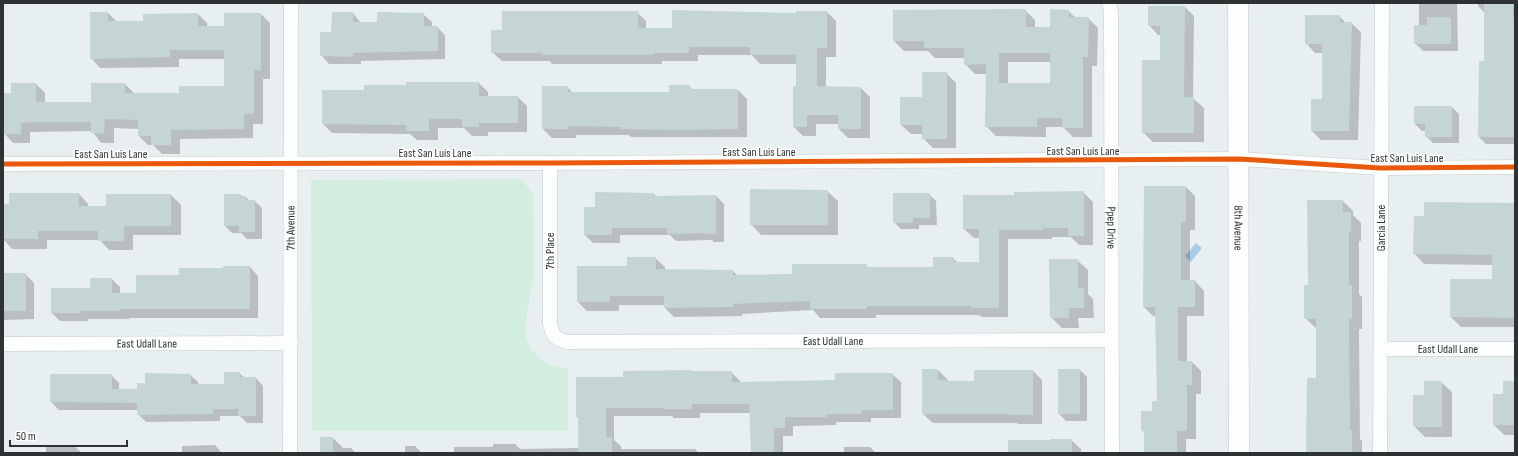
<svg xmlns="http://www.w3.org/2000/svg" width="1518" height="456" font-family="'Sofia Sans Condensed',sans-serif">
<rect width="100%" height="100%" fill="#e8eff0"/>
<path fill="#d3ede1" d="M521 179 533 193 534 274 525 325 526 338 531 349 541 360 553 366 568 368V431H312L311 180Z"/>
<path fill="#a9cde8" d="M1196 243 1202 248 1191 262 1185 256Z"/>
<g fill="#0003" fill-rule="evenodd">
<path d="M1419 3H1457L1458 51H1423L1415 43 1419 26Z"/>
<path d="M1478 3H1515V144H1486L1479 137 1480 62H1485V13L1478 6Z"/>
<path d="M1185 7 1194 16 1193 98 1204 108V142H1153L1143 132 1161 61V35H1158L1149 25Z"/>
<path d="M1025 10 1035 20V28H1051L1068 11 1076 18H1088L1098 28 1097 66H1092V137H1073L1063 127H1046V137L996 136 986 126 987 74H975L965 64V58H935L928 51H904L894 41V11ZM1008 62H1051V84H1008Z"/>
<path d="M637 12 646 21V29H673L797 14 827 12 836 21V57H826V87L861 88 870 97V138H848L839 129V124H816V136H803L794 127 797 87V64H760L752 55H698V61H662V64H552L550 61H502L492 52 503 31Z"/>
<path d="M108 13 117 22H144L198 14 207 23V27H225L261 14 270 23V79H263V124H253V138L180 139V154H162L153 145H148L139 136V129L114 128V143H101L92 131 30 132V143H13L4 133 12 94 36 84 45 93V103H92L125 84 135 94H180L225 87V59H179V67L100 68 91 58Z"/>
<path d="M353 13 361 23H378L423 14 432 22V27H437L445 35V59L361 61V64H329L321 55 332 33Z"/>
<path d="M1339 16 1346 23H1351L1361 32 1358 140H1321L1312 131V100H1323V53H1315L1306 43Z"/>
<path d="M946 73 956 83V148H933L923 138V134H911L901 125 923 98Z"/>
<path d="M479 83 488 92V97H518L527 106V132H488V136H472L464 128H438V140H417L410 134 332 133 323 124 365 91 407 86Z"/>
<path d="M689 86 693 90H738L747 99V137H631L629 135H576V138H552L543 129 567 87 573 93H670Z"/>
<path d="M1452 107 1459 114V143H1433L1426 136V131H1422L1415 124Z"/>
<path d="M1145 187H1186L1195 196V230H1190V281H1195L1204 291V316H1187V362H1192L1201 371V394H1196V439H1186V453H1145V433L1142 430 1158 402 1156 316H1153L1144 307Z"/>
<path d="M827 191 838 201V235H761L751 224Z"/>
<path d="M1083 192 1093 202V245H1079L1071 237H1052V239H1008V317H982L979 315H876V318H820L813 310 742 314V316L674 317 665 308V305H619V311H587L578 302 628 267 655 258 665 267V270L733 271 738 276 793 274 866 266 869 268H934L953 258 958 263H980V238H974L964 229 1015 196Z"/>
<path d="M79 194 88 204V207H107L171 195 181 205V235H133V250H109L100 240H47V249H12L3 239V205Z"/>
<path d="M654 194 657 197 716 196 724 204V242H714L712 240 676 241 670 235H620V243H593L585 235Z"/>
<path d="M929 194 936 201 937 225H919V229H901L894 222Z"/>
<path d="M240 195 246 197 250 201H255L262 208V239H247L241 233H232L225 226Z"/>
<path d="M1343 201 1353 211V215L1361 223V241H1359V294L1362 297V329H1359L1360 439 1362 441V453H1307L1317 379V329L1305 318 1309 286Z"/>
<path d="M1515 204V327H1461L1451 317 1493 280V265L1424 264 1414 253 1424 217Z"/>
<path d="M1077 260 1088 270V294L1093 299 1094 318H1078L1079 328H1062L1051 317Z"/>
<path d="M250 267 258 276V318H129V319H88V321H60L52 313 91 289 112 279 120 287V294H137L180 276Z"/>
<path d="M3 274H25L34 283V319L3 320Z"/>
<path d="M938 370 950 382H975V371H1033L1042 380V424H1018L1017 423H933L923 414Z"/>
<path d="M1080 370 1087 377V421H1066L1059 414Z"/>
<path d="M692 372H731L740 381V383L836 381 892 374 901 382V418H871V422H836V425L793 426V436H783V453H752L750 413H700V418H674L672 416H614V440L621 446V449H695L699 453H454V447H493V444H515L520 449 579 448V419L577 416 624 378Z"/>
<path d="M239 373 245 378H256L263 386V423H247L240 416H220V421L146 422 138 414V410H59L51 402V375H111L119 383V390H138L146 384 190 375 198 382V385H225Z"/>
<path d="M1441 382 1452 392V437H1425L1414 426 1425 396Z"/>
<path d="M1515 382V435H1504L1494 425 1504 395Z"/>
<path d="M333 438 343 448H351L356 453H321Z"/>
<path d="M1071 440 1081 449V453H1009Z"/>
<path d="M215 445 222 453H140H182V446Z"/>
<path d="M46 446H74L82 453H3L46 452Z"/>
<path d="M405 446H415L422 453H405Z"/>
<path d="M844 447H870L876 453H844Z"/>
</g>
<g fill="#c4d5d3" fill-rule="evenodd">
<path d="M1484 3H1513V17H1515V137H1478L1479 61H1484Z"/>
<path d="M1148 6H1185L1184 97H1194V133H1142V60H1160V26H1148Z"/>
<path d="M1026 9V27H1050V9L1069 10V17H1089L1088 57H1083V128H1062V118H1037V127H985L986 64 964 65V48H924V41H893V10ZM999 53H1050V83H999Z"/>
<path d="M672 10 796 13V11H827V48H817V86L861 87V129H838V115H807V127H793V86H796V55H750V47H689V53H654V55H542V53H491V30H502V11H638V28H672Z"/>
<path d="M90 12H108V21H143V14L198 13V26H224V13H261V70H254V114H244V129L171 130V145H151V136H138V120L105 119 104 134 91 133V122H36L21 123V134H3V93H11V83H36V102H91V83H125V93H179V86H224V50H170V57L90 59Z"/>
<path d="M332 12H354L353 22H377V12L424 13V26H438V51L353 53V57L320 56V32H331Z"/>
<path d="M1305 15H1340V22H1352L1349 131H1311V99H1322V44H1305Z"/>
<path d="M1427 17H1451V44H1414V25H1427Z"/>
<path d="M922 72H947V139H922V125H900V97H922Z"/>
<path d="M406 82H479V96H518V123H479V127H462V119H429V131H406V125L322 124V90H364V85H406Z"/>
<path d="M669 85H690V89H738V129L673 130 621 129V127L568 126V129H542V86H568V92H669Z"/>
<path d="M1414 106H1452V137H1425V124H1414Z"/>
<path d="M1144 186H1186V222H1181V280H1195V307H1178V361H1192V385H1187V431H1177V453H1144V431H1141V411H1152V401H1157L1155 307H1143Z"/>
<path d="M750 189 828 190V225H750Z"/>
<path d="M1084 191V236H1068V228H1043V230H999V308H971V306H867V309H810V301L733 304V307L664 308V296H610V302H577V266H627V257H656V269L733 270V275L792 274V264H867V267H933V257H954V262H979V229H963V195H1014V192Z"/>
<path d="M595 192 654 193V196L716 195V234H705V233L667 234V228H612V235H584V207H595Z"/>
<path d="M9 193H79V206H106V194H171V226H124V241H98V231H38V239H3V204H9Z"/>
<path d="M893 193H930V218H913V223H893Z"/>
<path d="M224 194H240V196H246V200H255V232H239V226H224Z"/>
<path d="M1307 200H1343V212H1351V231H1349V285H1352V319H1349L1350 430H1352V453H1306L1307 378H1316V319H1304V285H1308Z"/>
<path d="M1424 202 1515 203V318L1450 317V279H1492V255L1413 254 1414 216H1424Z"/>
<path d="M1049 259H1078V288H1084V308H1069V318H1050Z"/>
<path d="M223 266H250V309H120V311H80V313H51V288H90V278H112V293H136V275H179V268H223Z"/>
<rect x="3" y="273" width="23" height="38"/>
<path d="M922 369H938V380H949V381H974V370H1033V415H1008V414H922Z"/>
<rect x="1058" y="369" width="22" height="45"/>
<path d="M692 370V371H732V382L835 380V373H893V410H862V414H827V417H785V428H774V453H751L749 404H692V409H664V408H606V437H612V453H578V417H576V377H623V371Z"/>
<path d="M224 372H240V377H256V416H238V409H213V414L137 415V403L50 402V374H112V389H137V383H145V373L191 374V384H224Z"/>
<path d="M1424 381H1442V427H1413V395H1424Z"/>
<path d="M1503 381H1515V425H1493V394H1503Z"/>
<rect x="320" y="437" width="13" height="16"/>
<path d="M1050 439H1072V453H1008V440H1050Z"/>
</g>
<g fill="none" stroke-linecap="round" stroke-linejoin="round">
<defs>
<g id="minor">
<path id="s1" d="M1109 3 1111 12 1112 453"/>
<path id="s2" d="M550 163V324C553 337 555 338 566 342L1111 340"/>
<path d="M3 164 550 163 1239 159 1380 168 1515 167"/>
<path id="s3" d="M3 344 291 343"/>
<path id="s4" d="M1382 349H1515"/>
<path id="s5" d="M290 453 291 3"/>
<path id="s6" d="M1380 453C1382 303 1380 153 1382 3"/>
</g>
<g id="secondary">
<path id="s7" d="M1238 3 1239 453"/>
</g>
</defs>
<use href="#minor" stroke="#c5cbcb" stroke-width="15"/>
<use href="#secondary" stroke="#c5cbcb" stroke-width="21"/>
<use href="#minor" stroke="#fcfdfd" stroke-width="14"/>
<use href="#secondary" stroke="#fcfdfd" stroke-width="20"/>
<defs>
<path id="cycleway" d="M3 164 550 163 1239 159 1380 168 1515 167"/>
</defs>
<use href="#cycleway" stroke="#fff" stroke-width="8"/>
<use href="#cycleway" stroke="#e8590c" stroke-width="5"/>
</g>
<g text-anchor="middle" stroke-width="3" stroke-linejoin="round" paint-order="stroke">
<g font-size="12" fill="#2d3232" stroke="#fff">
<text x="1083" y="155">East San Luis Lane</text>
<text x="759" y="156">East San Luis Lane</text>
<text x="435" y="157">East San Luis Lane</text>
<text x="111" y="158">East San Luis Lane</text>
<text x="1407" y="162">East San Luis Lane</text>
<text dy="4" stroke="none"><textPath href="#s5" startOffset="225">7th Avenue</textPath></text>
<text dy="4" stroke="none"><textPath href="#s1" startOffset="225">Ppep Drive</textPath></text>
<text dy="4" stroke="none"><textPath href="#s7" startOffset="225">8th Avenue</textPath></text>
<text dy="4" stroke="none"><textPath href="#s6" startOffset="225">Garcia Lane</textPath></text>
<text transform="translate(550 251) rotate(-90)" y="4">7th Place</text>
<text dy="4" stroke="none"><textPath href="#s2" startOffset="454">East Udall Lane</textPath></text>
<text dy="4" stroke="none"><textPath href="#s3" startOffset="144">East Udall Lane</textPath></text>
<text dy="4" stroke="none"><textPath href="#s4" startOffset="66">East Udall Lane</textPath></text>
</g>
</g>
<rect width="1518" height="456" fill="none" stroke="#2d3232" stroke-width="8"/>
<path d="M10 440v6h117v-6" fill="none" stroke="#2d3232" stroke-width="2"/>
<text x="16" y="440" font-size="12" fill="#2d3232" stroke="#ffffff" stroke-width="3" paint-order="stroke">50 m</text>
</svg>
